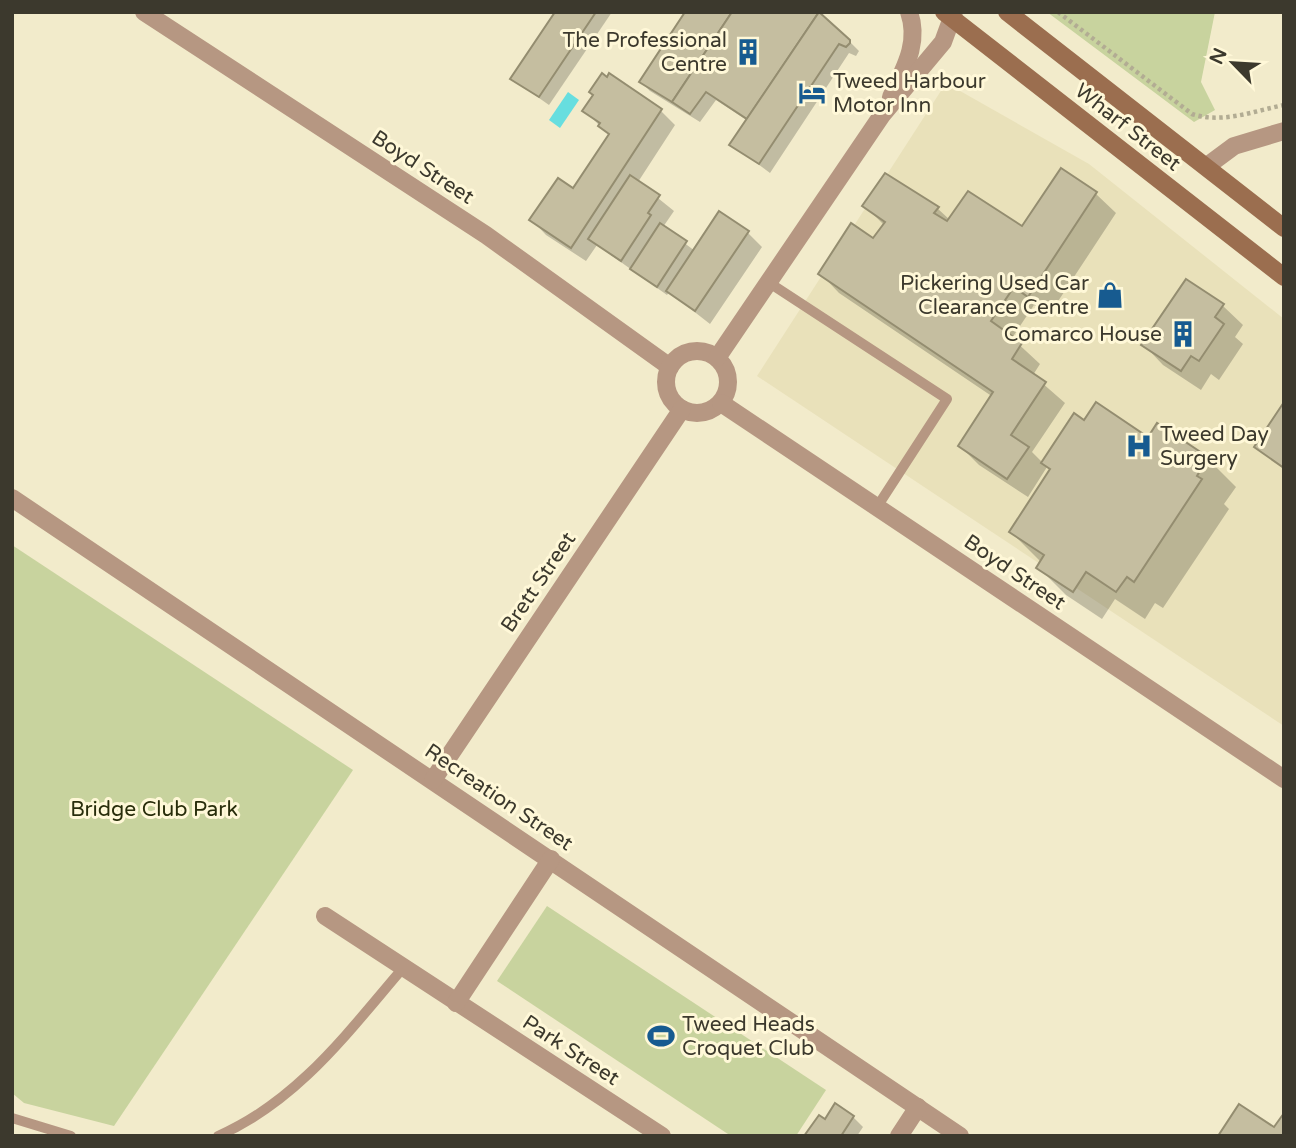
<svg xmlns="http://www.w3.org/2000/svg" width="1296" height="1148" font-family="'Varela Round',sans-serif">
<rect width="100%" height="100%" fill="#f2ebcb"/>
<path fill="#e9e1ba" d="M946 83 1089 164 1284 319V726L757 376Z"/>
<g fill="#c8d39e">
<path d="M1047 12H1215L1201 82 1215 110 1194 122Z"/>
<path d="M12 545 353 770 114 1126 24 1103 12 1093Z"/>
<path d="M547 906 826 1090 796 1136H731L497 981Z"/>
</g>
<path fill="#67dedf" d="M568 92 579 100 560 128 549 120Z"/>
<g fill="#0003">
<path d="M557 12H612L549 105 512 79Z"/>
<path d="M849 41 859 51 856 56 849 53 770 173 731 144 748 121 716 100 700 122 650 91 641 82Z"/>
<path d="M660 110 675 125 638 182 674 211 663 227 695 251 748 233 762 247 710 324 669 292 667 295 597 245 586 261 546 235 532 220 574 191 610 136 585 111Z"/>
<path d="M1061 170 1096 194 1116 213 1049 315 1034 305 1012 338 1040 364 1033 375 1065 403 1032 452 1043 463 1085 422 1148 439 1157 426 1207 458 1236 487 1224 504 1229 509 1163 608 1155 603 1145 619 1115 599 1102 619 1066 595 1038 567 1041 562 1011 532 1051 471 1047 467 1028 497 979 465 960 446 993 397 839 293 820 273 874 240 885 226 865 206 937 208 950 220 1022 228Z"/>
<path d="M1186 281 1223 306 1243 325 1235 337 1243 344 1219 380 1211 374 1201 390 1163 365 1144 345Z"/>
<path d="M1284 406V469L1256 447Z"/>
<path d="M853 1117 863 1127 857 1136H806L825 1121Z"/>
</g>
<g fill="#c5bea0" stroke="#948d70" stroke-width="2">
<path d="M555 12H596L539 97 510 79Z"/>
<path d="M685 12H732L672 102 639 82Z"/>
<path d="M732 12H819L747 119 706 92 690 114 672 102Z"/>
<path d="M819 12 850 40V43L846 47 839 44 759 164 729 145Z"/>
<path d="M602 73 607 77 609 73 662 109 571 248 529 220 558 178 573 188 609 134 598 126 600 123 582 111 593 95 589 92Z"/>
<path d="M1061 168 1097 192 1028 297 1014 287 991 321 1022 343 1012 359 1046 382 1011 435 1029 447 1007 479 958 446 993 392 818 274 851 223 873 238 885 222 862 206 885 173 939 207 934 213 947 221 968 191 1022 226Z"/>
<path d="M630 175 660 195 648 213 651 215 621 261 588 239Z"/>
<path d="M719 211 749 231 695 311 666 291Z"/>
<path d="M660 223 687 241 657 287 630 269Z"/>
<path d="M1186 279 1224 304 1215 317 1224 324 1199 361 1191 356 1181 371 1141 345Z"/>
<path d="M1096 402 1148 437 1157 423 1208 457 1197 476 1202 479 1134 582 1127 577 1116 592 1086 572 1073 592 1036 568 1044 555 1009 532 1050 469 1041 463 1074 413 1084 420Z"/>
<path d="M1284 402V468L1254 447Z"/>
<path d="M835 1103 854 1116 841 1136H804L819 1115 825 1119Z"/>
<path d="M1239 1104 1274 1127 1284 1113V1136H1218Z"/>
</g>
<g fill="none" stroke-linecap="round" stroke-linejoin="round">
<path stroke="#b2ac93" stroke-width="4.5" stroke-dasharray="3.5 3.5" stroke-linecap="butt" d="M1058 12 1192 114C1222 124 1254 111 1284 105"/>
<g stroke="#b69782" stroke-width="10">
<path d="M768 282 947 399 877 507"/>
<path d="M12 1118 71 1136"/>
<path d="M218 1136C298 1101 348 1032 403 968"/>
</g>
<g stroke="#b69782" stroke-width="18">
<path d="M144 12 486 235 670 367"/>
<path d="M891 97C904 69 920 43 909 12"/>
<path d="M1207 166 1234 146 1284 131"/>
<circle cx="697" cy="382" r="31"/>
<path d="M717 358 882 115 943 42 954 12"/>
<path d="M721 403 1284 779"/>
<path d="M12 498 960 1136"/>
<path d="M433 780 682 409"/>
<path d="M325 916 662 1136"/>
<path d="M456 1003 551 859"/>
<path d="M899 1136 918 1107"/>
</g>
<g stroke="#9b6e4f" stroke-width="18">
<path d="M944 12 1284 277"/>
<path d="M1007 12 1284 228"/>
</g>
</g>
<defs>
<symbol id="building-bare" viewBox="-9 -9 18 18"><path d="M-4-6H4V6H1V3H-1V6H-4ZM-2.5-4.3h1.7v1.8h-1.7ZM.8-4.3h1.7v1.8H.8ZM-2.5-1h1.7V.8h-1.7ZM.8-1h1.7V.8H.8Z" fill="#175b90" stroke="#fff8d8" stroke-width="2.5" paint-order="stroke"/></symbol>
<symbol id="hotel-bare" viewBox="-9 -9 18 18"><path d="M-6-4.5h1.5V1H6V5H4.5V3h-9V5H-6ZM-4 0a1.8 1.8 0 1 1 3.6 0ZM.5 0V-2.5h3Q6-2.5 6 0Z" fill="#175b90" stroke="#fff8d8" stroke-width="2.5" paint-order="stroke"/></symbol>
<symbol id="shop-bare" viewBox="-9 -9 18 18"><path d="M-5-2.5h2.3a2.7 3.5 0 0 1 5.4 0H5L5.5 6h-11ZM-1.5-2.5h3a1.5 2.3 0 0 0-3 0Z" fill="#175b90" stroke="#fff8d8" stroke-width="2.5" paint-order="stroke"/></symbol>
<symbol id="hospital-bare" viewBox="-9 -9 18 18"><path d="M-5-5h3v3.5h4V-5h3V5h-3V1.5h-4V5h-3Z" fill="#175b90" stroke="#fff8d8" stroke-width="2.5" paint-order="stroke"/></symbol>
<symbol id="stadium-bare" viewBox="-9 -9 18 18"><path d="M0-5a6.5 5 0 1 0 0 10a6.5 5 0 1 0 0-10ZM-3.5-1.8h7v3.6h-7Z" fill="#175b90" stroke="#fff8d8" stroke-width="2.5" paint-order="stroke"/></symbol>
</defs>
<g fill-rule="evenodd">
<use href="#building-bare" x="729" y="33" width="38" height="38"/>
<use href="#hotel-bare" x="793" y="74" width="38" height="38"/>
<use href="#shop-bare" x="1091" y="276" width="38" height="38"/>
<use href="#building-bare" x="1164" y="315" width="38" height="38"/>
<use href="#hospital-bare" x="1120" y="427" width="38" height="38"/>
<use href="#stadium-bare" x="642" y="1017" width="38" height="38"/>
</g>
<g text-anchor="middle" stroke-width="6" stroke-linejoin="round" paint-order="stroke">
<g font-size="21" fill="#3c392d" stroke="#fff8d8" text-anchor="end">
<text x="727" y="47">The Professional<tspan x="727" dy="24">Centre</tspan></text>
<text x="833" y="88" text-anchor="start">Tweed Harbour<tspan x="833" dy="24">Motor Inn</tspan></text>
<text x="1089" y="290">Pickering Used Car<tspan x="1089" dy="24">Clearance Centre</tspan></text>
<text x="1162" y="341">Comarco House</text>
<text x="1160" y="441" text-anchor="start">Tweed Day<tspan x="1160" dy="24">Surgery</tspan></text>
<text x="682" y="1031" text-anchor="start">Tweed Heads<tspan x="682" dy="24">Croquet Club</tspan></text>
</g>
<g font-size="21" fill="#3c392d" stroke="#fff8d8">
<text transform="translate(1128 127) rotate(38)" y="7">Wharf Street</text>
<text transform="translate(423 167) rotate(33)" y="7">Boyd Street</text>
<text transform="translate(1015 572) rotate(34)" y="7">Boyd Street</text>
<text transform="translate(538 582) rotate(-56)" y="7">Brett Street</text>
<text transform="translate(499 797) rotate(34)" y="7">Recreation Street</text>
<text transform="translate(571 1050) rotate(33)" y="7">Park Street</text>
</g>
<g font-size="21" fill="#282d0a" stroke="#fff8d8">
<text x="154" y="816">Bridge Club Park</text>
</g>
</g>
<rect width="1296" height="1148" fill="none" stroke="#3c392d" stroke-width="28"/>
<g transform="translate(1233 63) rotate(295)" stroke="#fff8d8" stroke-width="5" paint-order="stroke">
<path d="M0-5L12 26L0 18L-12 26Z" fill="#3c392d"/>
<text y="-10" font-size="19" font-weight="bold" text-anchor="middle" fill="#3c392d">N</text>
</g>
</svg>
